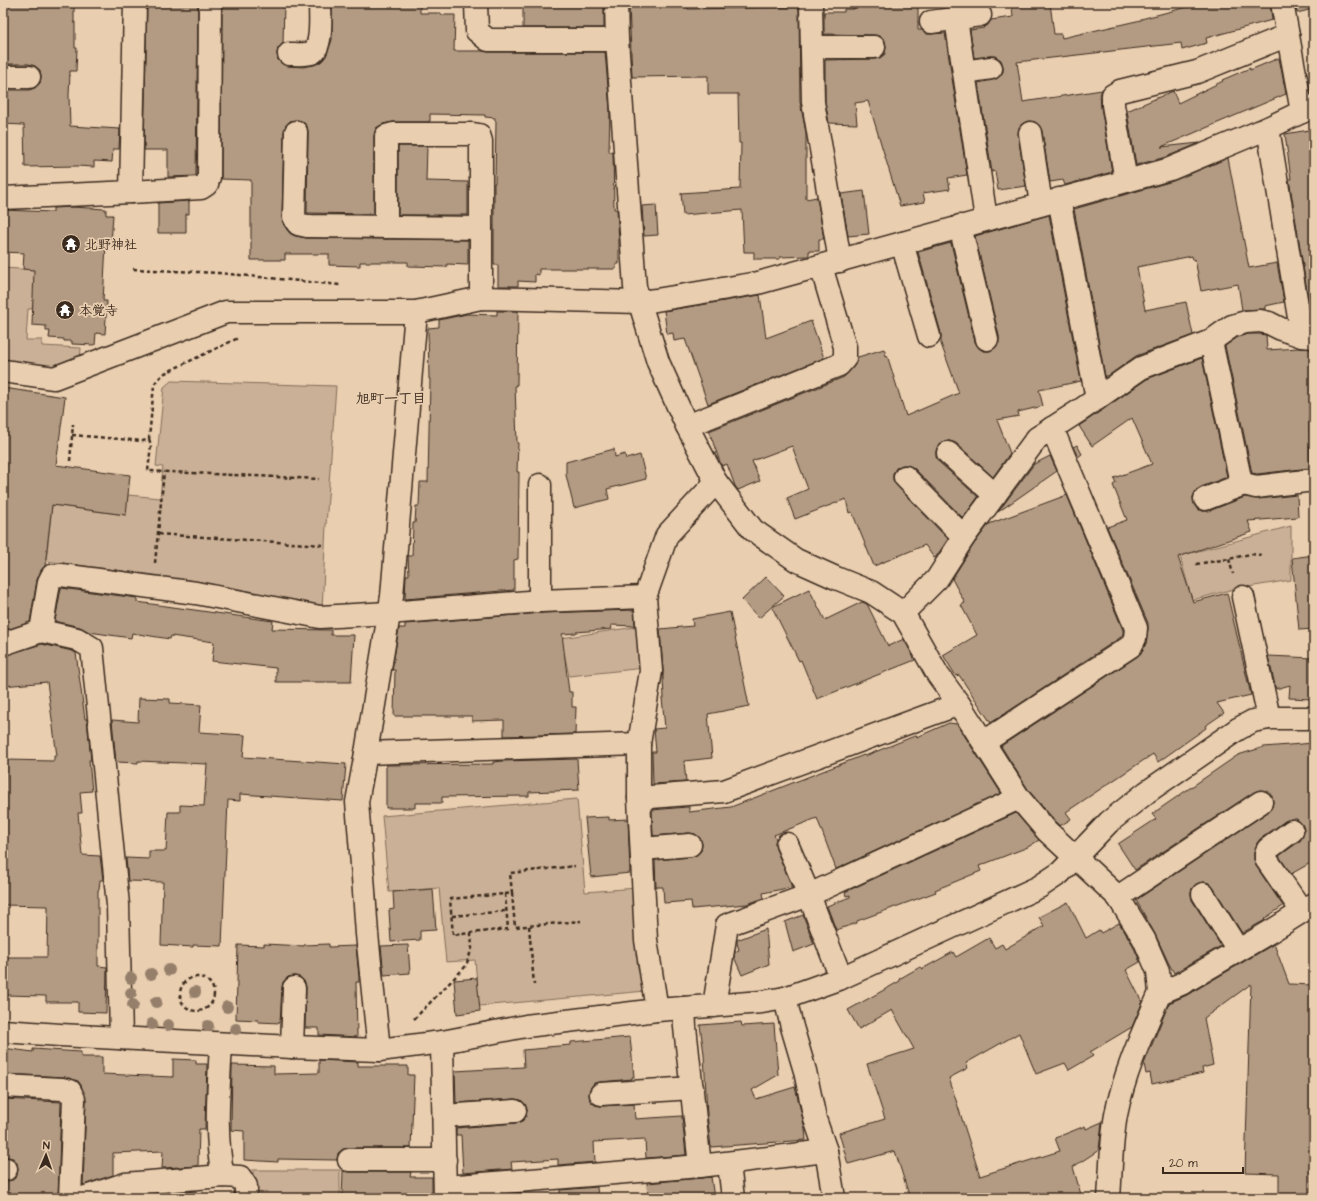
<svg xmlns="http://www.w3.org/2000/svg" width="1317" height="1201" font-family="'Architects Daughter','Klee One',sans-serif">
<rect width="100%" height="100%" fill="#e9ceb0"/>
<filter id="ink" filterUnits="userSpaceOnUse"><feTurbulence type="fractalNoise" baseFrequency=".025" numOctaves="2"/><feDisplacementMap in="SourceGraphic" scale="8" xChannelSelector="R" yChannelSelector="G"/><feConvolveMatrix kernelMatrix="1 2 1 2 8 2 1 2 1" color-interpolation-filters="sRGB"/></filter>
<g filter="url(#ink)">
<g fill="#cab096" stroke="#826d5a">
<path d="M3 268 52 271 33 302 32 309H28L26 340H42V346L81 348 80 362 67 368H3Z"/>
<path d="M171 381 336 386 326 525 322 611 154 575 46 561 52 505 125 515 128 495 160 498 163 467 156 466 164 387Z"/>
<path d="M1291 526V580L1230 590 1192 600 1180 556Z"/>
<path d="M642 626 644 668 569 676 561 638Z"/>
<path d="M577 799 585 892 637 888 646 991 479 1006 475 960 446 962 439 888 389 892 382 816Z"/>
<rect x="253" y="1170" width="87" height="28"/>
</g>
<g fill="#b39b83" stroke="#3b2a1e">
<path d="M3 3H74V22H75V48H77L76 71H70L69 96 70 126 120 129 119 149H113L112 162 94 161V167L77 166 25 167 24 125 3 124V90H29L35 88 40 83 41 77 40 70 35 66 29 64H3Z"/>
<path d="M147 3H198L196 176 168 177V150H144Z"/>
<path d="M222 3 284 4 283 43 278 48 277 54 278 60 282 64 289 66 303 67 314 65 322 61 326 56 332 40V3L420 4V13H441V15H455L454 51H484L488 52H605L610 110 609 152H613L614 209H617L619 241V264H616V269H539V275L535 274V282L518 281V286H498V265H494V183H495L496 121H495V118L485 117V115L430 114V121L427 122H393L383 124 376 128 374 136V214L307 213 308 132 307 126 302 121 296 120 290 121 286 125 284 132 282 218 284 225 288 231 295 236 307 238 468 240V265L447 264V267L408 266V262H360V266L329 265V254H285V260H251V180L221 179Z"/>
<path d="M523 3H602V4H604V28H523Z"/>
<path d="M684 3V7L688 6V9L799 7 800 102 806 133V199L817 197 824 239H819V251H809V256L780 257V259H754V252H744L742 210 683 215 681 193 740 189 741 143H739L738 94H708V76L632 77 629 4Z"/>
<path d="M886 3H910V7H918V30H922L927 34H932L945 33 967 175 948 178 950 189 923 193 925 202 900 206 868 101 855 103 857 124 829 123 825 101V60L874 59 880 58 885 54 886 47 885 40 880 36 874 35 824 34V12H844V9H854L853 4H886Z"/>
<path d="M1046 3H1050L1054 34H1061L1062 38 1141 20V19L1203 3H1270L1272 20 1206 38 1207 43 1182 50 1181 43 1017 62 1023 102 1102 90 1100 95 1101 107 1112 172 1065 185 1063 180 1050 182 1042 131 1039 125 1035 122 1028 121 1022 124 1019 128 1018 135 1026 186 998 190 995 171 992 172 978 83 993 80 998 78 1003 72V66L1001 60 995 56H989L974 58 970 30 984 28 983 27 988 25 991 20 1013 17 1012 7Z"/>
<path d="M1295 3H1308L1309 10 1297 13Z"/>
<path d="M1279 58 1286 94 1161 147 1200 143 1166 157 1136 165 1127 111 1173 91 1178 103 1223 81 1222 80 1250 68V70Z"/>
<path d="M1309 130 1314 172V296L1308 297 1289 179H1291L1285 134Z"/>
<path d="M398 146H427L426 181 468 182V215H398Z"/>
<path d="M1228 158 1249 268 1277 263 1284 302 1265 306V309L1242 310 1238 284 1201 291 1195 259 1193 260 1192 256 1137 267 1145 310 1186 302 1193 335 1136 356 1108 376H1105L1074 209 1173 181Z"/>
<path d="M864 191 869 234 848 236 841 194Z"/>
<path d="M189 201V214H186V233H158V203Z"/>
<path d="M656 205 658 235 644 236 642 206Z"/>
<path d="M72 207 106 209V215H113L111 244H106L103 301H107L105 334 96 333 95 345 72 344V341H64V339L49 338 50 331H46V326L32 325 34 270 23 269 24 253 3 252V210L53 212V208Z"/>
<path d="M1049 215 1081 381 1039 390 1043 406 1018 412 1019 416 997 420 1010 453 993 477 956 443 950 441H944L938 445 936 451V457L939 462 978 497 963 518 914 468 908 465H902L896 468 893 474V480L896 485 948 539 936 557 934 558 925 545 874 566 852 512 849 513 846 499 795 519 787 498 808 489 792 446 752 461 760 481 738 490 735 486 727 464 722 466 720 462 709 431 844 377 854 366 858 357 884 349 886 356 887 355 906 416 959 393 941 344V333L918 252 951 243 975 342 978 347 983 351H990L995 348 999 343V336L975 236Z"/>
<path d="M760 295 766 338 811 321 824 358 708 404 685 339 674 341 673 333 667 334 664 311Z"/>
<path d="M497 311H518L517 385H515L517 443H518L517 472H519L518 559 514 560V590L405 599 406 575H409L408 556H412L413 523H415L416 506H419L420 482H428L430 379H429L428 328 439 327V320L467 314 497 315Z"/>
<path d="M1248 334H1259L1266 335 1267 350 1299 348 1314 349V418L1309 419 1310 468 1257 474 1252 473 1225 346 1238 337Z"/>
<path d="M1202 358 1227 477 1201 487 1196 491 1193 497 1194 504 1197 509 1203 511H1209L1245 497 1258 499 1297 495 1298 517 1248 521 1252 532 1178 557 1193 602 1227 593 1251 695 1217 703 1224 713 1205 726 1206 728 1158 762 1153 754 1066 812 1071 819 1060 826 1029 791 1001 746 1138 656 1142 652 1146 643 1148 629V623L1107 527 1127 520 1113 485 1116 483 1114 478 1152 464 1132 418 1092 446 1079 426 1147 379Z"/>
<path d="M3 388 65 397 56 465 130 475 126 515 52 505 45 566 41 570 37 580 30 622 3 631Z"/>
<path d="M1077 445 1082 454 1078 457 1073 447Z"/>
<path d="M614 449 615 457 625 454 626 459 640 455 646 479 607 489 609 499 574 508 566 475V462Z"/>
<path d="M1050 456 1057 471 998 512 1034 464Z"/>
<path d="M1067 495 1123 630V634L1121 637 991 723 959 675 956 676 943 655 977 635 961 605 965 603 952 579 974 544 989 524Z"/>
<path d="M1314 555V629L1299 630 1292 558Z"/>
<path d="M766 577 784 596 759 618 742 600Z"/>
<path d="M61 588 137 598V602L273 621 272 629 331 630V635H354L351 682H276V668L212 661 214 642 171 636 170 639 132 633 131 638 89 632 80 627 55 621Z"/>
<path d="M809 589 825 620 862 602 867 604 888 646 904 639 915 660 817 699 801 660 799 661 772 607Z"/>
<path d="M634 610 635 626 611 625 612 629 576 632V633L562 634 569 692H572V707H576L575 734 504 736V720L472 721V716H394L395 670H392L399 628H405V624L541 613Z"/>
<path d="M730 612 749 706 708 714 712 758 684 761 686 782 653 784 652 752H656L654 729 665 728 662 698H664L663 677V670L660 629 693 626 692 619Z"/>
<path d="M42 644 72 651 76 653 85 719H87L91 760H89L92 791 80 792 82 813H78L82 855 100 856 103 880H100L99 890H98V966L107 967 106 1013 78 1012V1002H46V996L4 995 3 957H47L48 906 3 905V842L6 760 54 761V756H57L47 682 3 686V656Z"/>
<path d="M1268 656 1314 658V690H1312V699L1289 698 1290 685 1276 689Z"/>
<path d="M139 698 170 699V703L201 705 199 732 245 735 243 757 346 764 343 801 240 794V801L228 800 222 946 193 945V947L161 945 163 882 128 881 126 858 149 859V851H166L168 812H180V805L204 806 207 764 138 761V763L116 762 112 720 138 722Z"/>
<path d="M949 723 957 724 1001 793 836 869 817 818 774 835 776 839 775 843 776 849 792 887 763 893 764 898 747 904 692 909 691 901 664 903 663 887H656L655 860 691 857 697 855 701 851 702 844 700 838 695 834 689 833 653 836 652 810 687 807H689V812L731 807 864 755 865 756 917 735V737Z"/>
<path d="M1314 743V861L1291 874 1279 856 1300 841 1303 836 1304 830 1302 824 1297 819H1291L1285 821 1260 839 1257 843 1254 853V859L1256 866 1283 906 1264 919 1265 920 1242 933 1213 887 1209 883 1203 882 1196 884 1192 888 1191 894 1192 900 1221 946 1174 973 1169 964 1155 934 1136 900 1268 812 1272 807 1273 802 1272 795 1266 791 1260 790 1254 792 1135 870 1118 844 1156 819 1152 814 1238 755 1264 747Z"/>
<path d="M577 759 579 790 529 792V796L442 797V803H415V808H386V765L493 764V762L503 761Z"/>
<path d="M1016 813 1039 840 1028 847 979 866 981 871 935 890 936 892 857 921V923L836 930 827 906 850 897V895L846 896 845 892Z"/>
<path d="M609 817V820L628 819 630 873 591 877 585 818Z"/>
<path d="M433 889 436 930 420 931V940L391 942 389 910 394 909 393 892Z"/>
<path d="M1068 902 1086 938 1099 930 1101 933 1119 923 1133 945 1140 962 1126 970 1141 1000 1143 1001 1132 1027 1090 1052 1093 1056 1069 1070 1065 1063 1036 1074 1019 1033 966 1063 968 1068 949 1078 980 1176 1060 1151 1055 1138 1085 1126 1086 1129 1102 1122 1099 1150 1073 1167 1082 1198H910L895 1151 848 1164 839 1133 885 1119 867 1064 914 1049 892 1010 859 1029 848 1010 900 981 899 979 920 967 922 969 953 952 956 957 989 938 995 948 1002 944 1005 949 1044 926 1039 917Z"/>
<path d="M803 915 814 944 793 952 785 922Z"/>
<path d="M766 929 769 964 742 975 734 957 735 952 739 950 737 943V940Z"/>
<path d="M264 944 304 946V945L329 944V947L356 946 359 977V982H356L357 1037 319 1035V1028H305L306 988 305 982 301 978 295 976 288 977 283 982 282 988 280 1023 258 1022V1020L236 1019 238 945 264 946Z"/>
<path d="M1274 944 1289 984 1314 985V1198H1279V1174L1245 1173 1251 984 1204 1018 1213 1065 1202 1068 1203 1073 1152 1084 1150 1073 1146 1074 1144 1064 1169 1003 1187 995Z"/>
<path d="M408 945 410 973 384 975 381 946Z"/>
<path d="M477 978 480 1011 457 1014 454 980Z"/>
<path d="M741 1022 742 1026 774 1024 778 1075 752 1090 756 1099 795 1087 805 1128 806 1140 711 1147 707 1115 704 1054 700 1025Z"/>
<path d="M630 1037 634 1077H632V1079L600 1082 594 1083 590 1089 589 1095 590 1101 595 1105 601 1106 634 1104 635 1119 682 1116 686 1155 646 1158 645 1139 594 1142 595 1162 558 1165V1159L511 1162 512 1169 463 1173 461 1135H456V1128L516 1123 522 1121 526 1117 527 1110 525 1104 521 1100 515 1099 456 1103 455 1071 524 1067 523 1050 547 1048V1047L571 1045V1042Z"/>
<path d="M3 1048 33 1052V1049L81 1052V1057H102V1074L173 1077V1059L196 1060V1064H207L205 1129H199L198 1166 162 1168 163 1151 113 1153V1175L83 1185 86 1100 81 1085 78 1081 65 1077 3 1074Z"/>
<path d="M319 1060 358 1062V1066H408V1075H414L411 1148H349L343 1149 338 1153 337 1160 278 1159V1162L244 1160V1131L231 1130 232 1065 274 1066V1074L319 1073Z"/>
<path d="M3 1099 61 1102 58 1198 30 1197V1198H6L7 1181 13 1180 17 1176 18 1169 17 1163 13 1158 3 1156Z"/>
<path d="M343 1171 349 1172H411L410 1177H432V1198H342Z"/>
<path d="M711 1177 714 1198H648L647 1183Z"/>
<path d="M597 1187 598 1198H560V1190Z"/>
<path d="M196 1191V1198H161L162 1194Z"/>
<path d="M518 1194V1198H465Z"/>
</g>
<g fill="none" stroke-linecap="round" stroke-linejoin="round">
<defs>
<g id="minor">
<path d="M476 3 477 31 488 40H617"/>
<path d="M616 3 617 40 635 287 658 362 687 426 716 482 753 530 796 560 836 578 871 592 903 613 938 675 959 704 1019 798 1047 831 1118 897 1144 939 1158 971 1160 993"/>
<path d="M811 3 813 102 840 261"/>
<path d="M1282 3 1302 112"/>
<path d="M956 19 986 219"/>
<path d="M931 22 980 15"/>
<path d="M812 47H874"/>
<path d="M289 54C295 54 304 55 311 53 323 50 320 13 320 3"/>
<path d="M964 72 991 68"/>
<path d="M3 77H29"/>
<path d="M1268 128 1302 336"/>
<path d="M296 132 294 218 298 224 307 226 481 228"/>
<path d="M1030 133 1041 204"/>
<path d="M1126 181 1113 105V95L1120 91 1197 72 1288 35"/>
<path d="M131 192 201 188 207 184 209 177 210 3"/>
<path d="M3 198 131 192 135 3"/>
<path d="M1059 199 1097 399"/>
<path d="M960 226 987 339"/>
<path d="M386 227V136L393 134H473L479 135 481 141V298"/>
<path d="M902 243 929 336"/>
<path d="M1211 341 1240 478 1244 484 1256 487 1314 480"/>
<path d="M3 371 54 378 226 312H416L481 298 639 302 656 300 758 283 1170 169 1268 128 1314 106"/>
<path d="M687 426 839 365 845 358V347L821 266"/>
<path d="M948 453 995 495"/>
<path d="M905 477 964 537"/>
<path d="M1205 499 1244 484"/>
<path d="M1243 597 1269 718"/>
<path d="M540 601V485"/>
<path d="M903 613 937 579 964 537 1037 438 1082 409 1141 368 1211 341 1232 326 1246 322 1260 321 1269 323 1281 329 1302 336 1314 337"/>
<path d="M41 631 77 639 92 648 118 905 121 1038"/>
<path d="M3 644 41 631 49 582 52 576 61 575 196 593 320 617 388 613 540 601 645 597"/>
<path d="M984 742 1131 646 1135 638 1136 628 1052 428"/>
<path d="M639 744 651 671 645 597 667 535 716 482"/>
<path d="M366 753 639 744V798L646 940 657 1010"/>
<path d="M639 798 724 791 959 704"/>
<path d="M1292 831 1268 849 1266 853V859L1302 911"/>
<path d="M787 844 809 895 841 978"/>
<path d="M642 849 690 845"/>
<path d="M1203 894 1238 950"/>
<path d="M1118 897 1261 802"/>
<path d="M785 998 792 1027 805 1071 815 1119 826 1151 834 1198"/>
<path d="M714 1006 727 925 809 895 1019 798"/>
<path d="M684 1008 685 1027 700 1166 826 1151"/>
<path d="M3 1031 60 1035 292 1047 379 1050 442 1042 526 1026 657 1010 762 1002 785 998 841 978 1039 887 1060 873 1109 822 1147 792 1238 729 1253 721 1269 718H1314"/>
<path d="M442 1042 445 1198"/>
<path d="M221 1044C219 1087 214 1133 223 1176"/>
<path d="M292 1047 294 988"/>
<path d="M379 1050 367 934 363 877 357 802 366 753 392 596 416 312"/>
<path d="M3 1086 62 1089 70 1091 74 1099 70 1198"/>
<path d="M601 1094 692 1088"/>
<path d="M444 1116 515 1111"/>
<path d="M349 1160H445"/>
<path d="M729 1164 733 1198"/>
<path d="M3 1169H6"/>
<path d="M446 1187 700 1166"/>
<path d="M83 1198 125 1184 223 1176 240 1177 246 1186V1198"/>
<path d="M1109 1198C1111 1171 1111 1142 1116 1115 1124 1073 1143 1032 1160 993L1181 984 1273 930 1314 904"/>
</g>
</defs>
<use href="#minor" stroke="#3b2a1e" stroke-width="25"/>
<g stroke="#3b2a1e" stroke-width="2.5" stroke-dasharray="4 3" stroke-linecap="butt">
<path d="M133 269 219 273 340 285"/>
<path d="M72 435 143 441 149 439 154 385 157 380 165 373 238 338"/>
<path d="M149 439 151 445 148 471 319 479"/>
<path d="M70 461 73 424"/>
<path d="M158 534 322 545"/>
<path d="M1229 559 1233 574"/>
<path d="M155 563 164 472"/>
<path d="M1196 564 1229 559 1250 554 1261 555"/>
<path d="M512 893 515 927 581 921"/>
<path d="M505 894 508 929 453 935 450 899Z"/>
<path d="M505 894 512 893 510 873 575 866"/>
<path d="M452 916 506 911"/>
<path d="M529 926 534 985"/>
<circle cx="197" cy="994" r="17"/>
<path d="M414 1019 466 966 472 948 471 933"/>
</g>
<use href="#minor" stroke="#e9ceb0" stroke-width="22"/>
</g>
<g fill="#957f6a">
<circle cx="169" cy="970" r="6"/>
<circle cx="151" cy="974" r="6"/>
<circle cx="131" cy="978" r="6"/>
<circle cx="195" cy="992" r="6"/>
<circle cx="131" cy="993" r="6"/>
<circle cx="156" cy="1002" r="6"/>
<circle cx="133" cy="1005" r="6"/>
<circle cx="227" cy="1007" r="6"/>
<circle cx="152" cy="1024" r="6"/>
<circle cx="168" cy="1025" r="6"/>
<circle cx="208" cy="1026" r="6"/>
<circle cx="236" cy="1029" r="6"/>
</g>
</g>
<defs>
<symbol id="temple-disc" viewBox="-11 -11 22 22"><circle r="9.5" fill="#3b2a1e" stroke="#e9ceb0"/><path d="M0-6L5-2H3V0L6.5 2.5H4V6H1.5V3h-3V6H-4V2.5H-6.5L-3 0V-2H-5Z" fill="#fff"/></symbol>
</defs>
<g fill-rule="evenodd">
<use href="#temple-disc" x="60" y="233" width="22" height="22"/>
<use href="#temple-disc" x="54" y="299" width="22" height="22"/>
</g>
<g text-anchor="middle" stroke-width="3.5" stroke-linejoin="round" paint-order="stroke">
<g font-size="13" font-weight="bold" fill="#3b2a1e" stroke="#e9ceb0" text-anchor="start">
<text x="85" y="249">北野神社</text>
<text x="79" y="315">本覚寺</text>
</g>
<g font-size="14" font-weight="bold" fill="#3b2a1e" stroke="#e9ceb0">
<text x="391" y="403">旭町一丁目</text>
</g>
</g>
<rect width="1317" height="1201" fill="none" stroke="#e9ceb0" stroke-width="16"/>
<rect x="8" y="8" width="1301" height="1185" fill="none" stroke="#3b2a1e" stroke-width="1.5" filter="url(#ink)"/>
<g transform="translate(46 1155) rotate(2)" stroke="#e9ceb0" stroke-width="3" paint-order="stroke">
<path d="M0-3L7 15L0 10L-7 15Z" fill="#3b2a1e"/>
<text y="-6" font-size="11" font-weight="bold" text-anchor="middle" fill="#3b2a1e">N</text>
</g>
<path d="M1163 1167v6h80v-6" fill="none" stroke="#3b2a1e" stroke-width="2"/>
<text x="1169" y="1167" font-size="12" fill="#3b2a1e" stroke="#e9ceb0" stroke-width="3" paint-order="stroke">20 m</text>
</svg>
